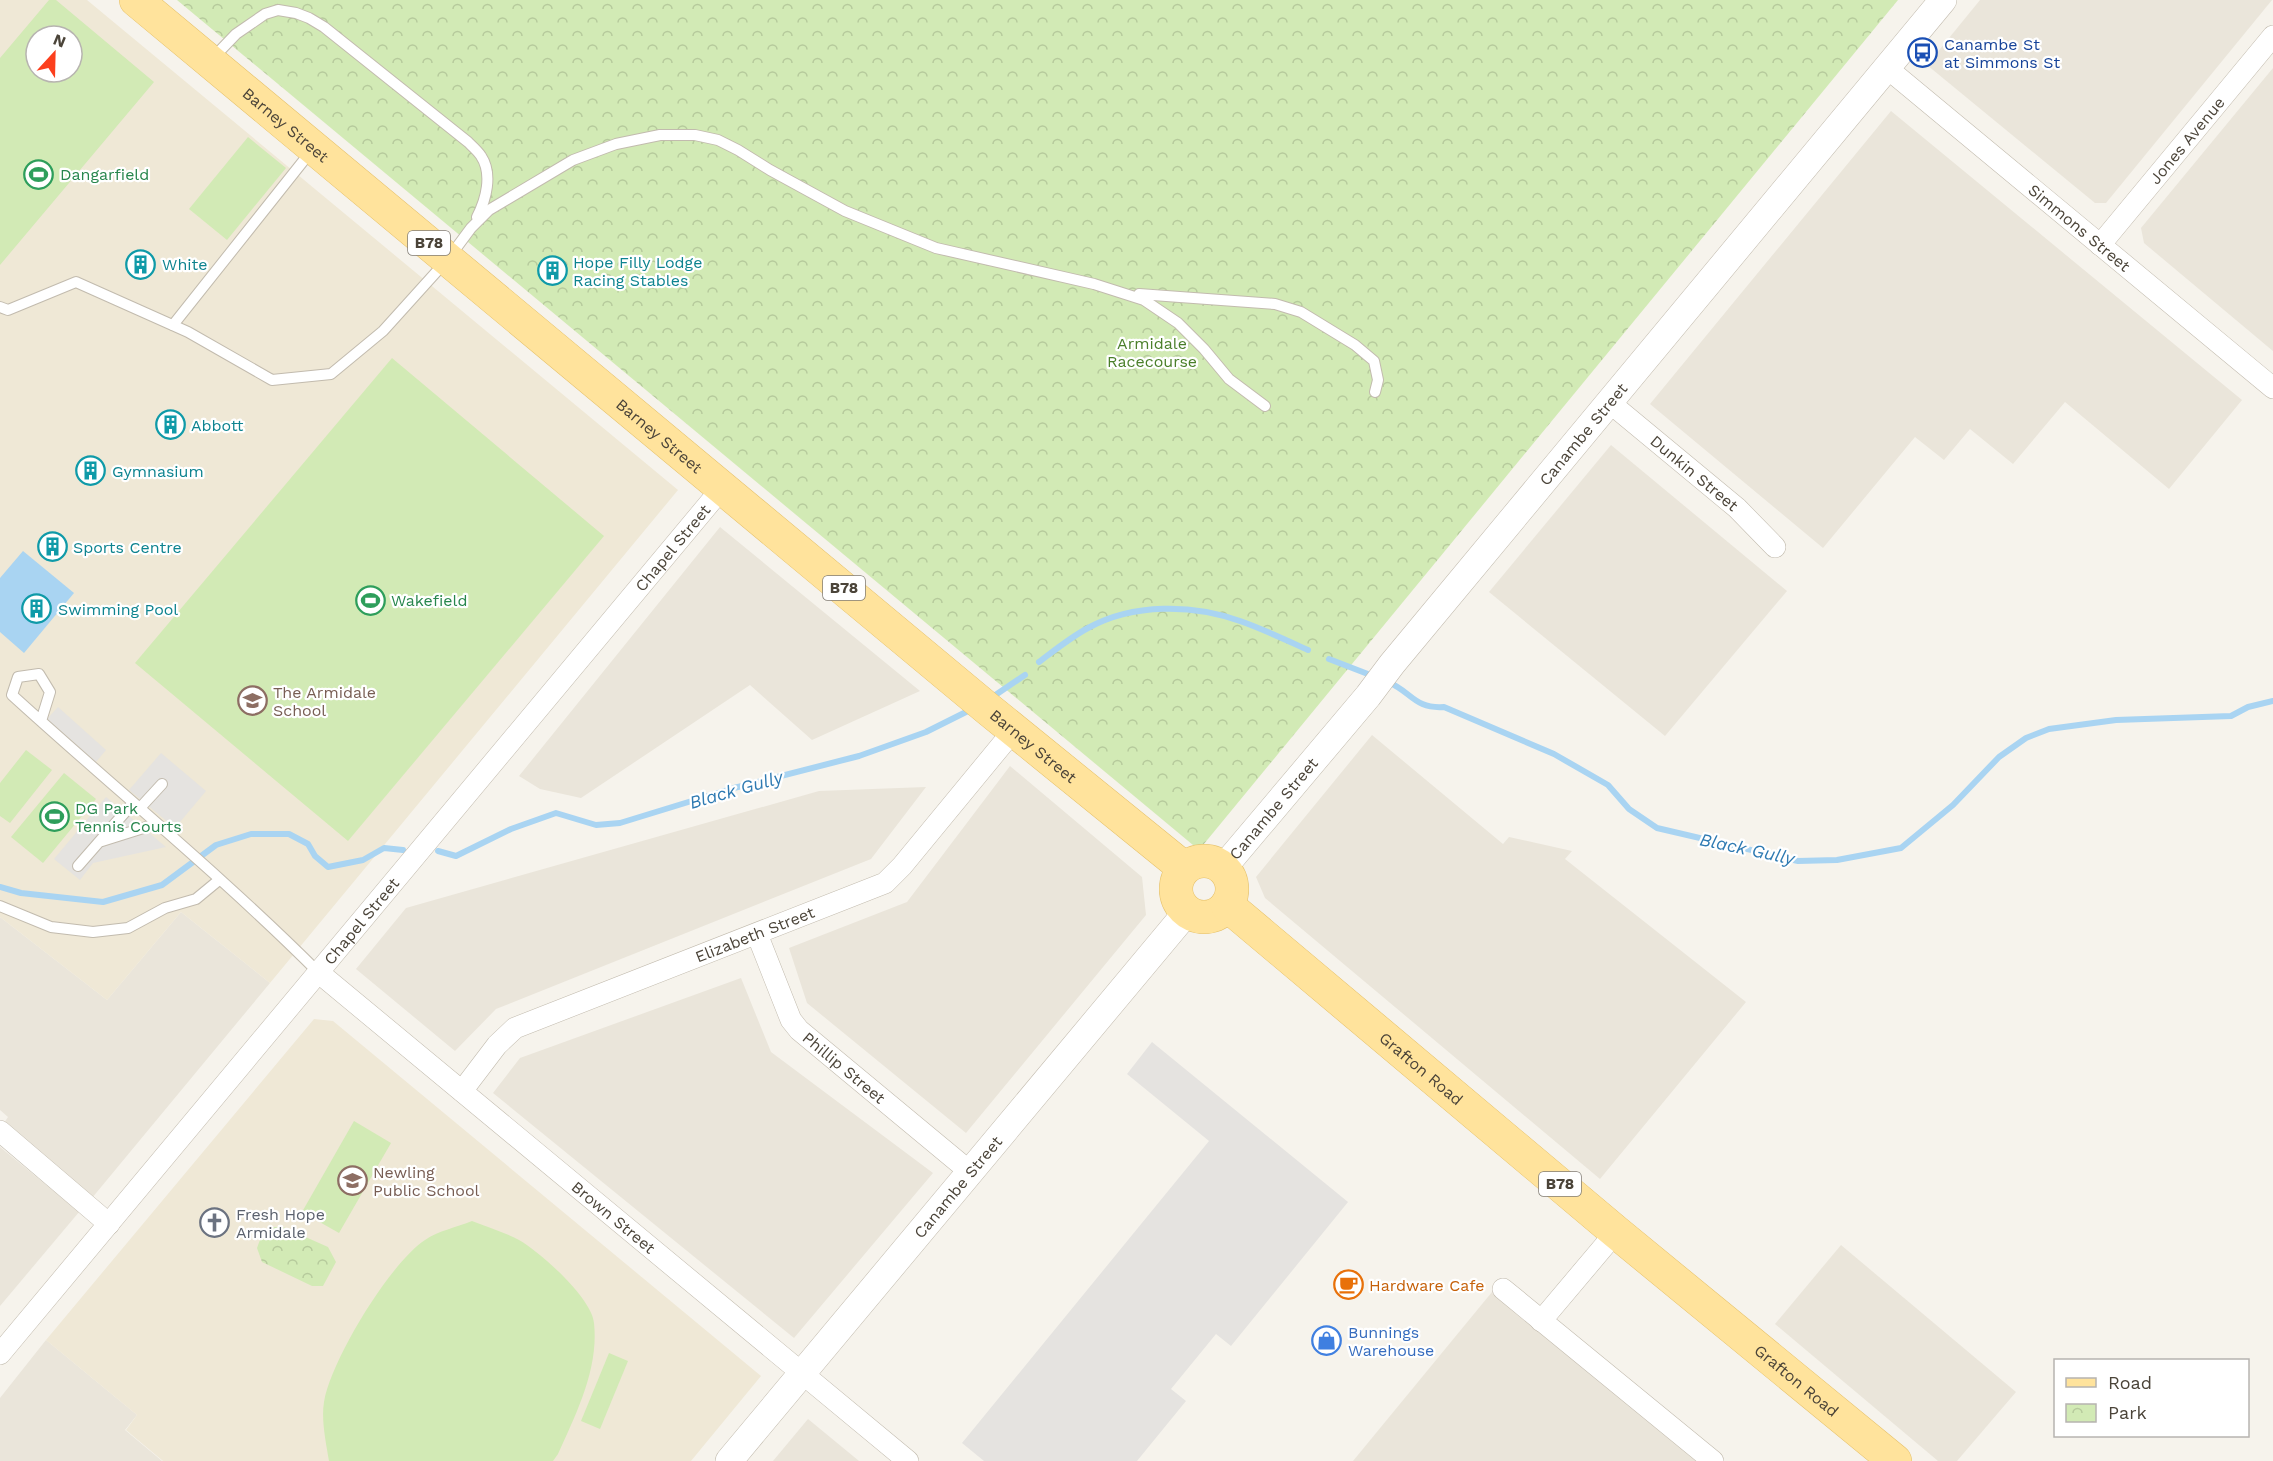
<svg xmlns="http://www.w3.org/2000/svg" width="2273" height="1461" font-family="'Work Sans',sans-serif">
<defs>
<pattern id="park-crowns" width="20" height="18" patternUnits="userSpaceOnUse" patternTransform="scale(1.5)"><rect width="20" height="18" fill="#d2eab5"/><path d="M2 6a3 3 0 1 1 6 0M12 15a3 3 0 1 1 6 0" fill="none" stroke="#b6ca9c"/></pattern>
</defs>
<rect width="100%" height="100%" fill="#f6f3ec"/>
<g fill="#eae5da">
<path d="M1980 0H2272L2106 203H2095L1927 65Z"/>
<path d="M2273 68V351L2144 243 2141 228Z"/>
<path d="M1891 111 2242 400 2169 489 2065 402 2013 464 1970 429 1944 460 1915 437 1823 548 1650 404Z"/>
<path d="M1611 445 1787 591 1665 736 1489 592Z"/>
<path d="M720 527 920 691 812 740 750 685 581 798 540 789 519 776Z"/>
<path d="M1372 735 1503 844 1509 837 1572 851 1565 859 1746 1002 1600 1179 1265 898 1256 877Z"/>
<path d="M1010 766 1142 877 1146 915 966 1133 807 1003 789 948 907 902Z"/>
<path d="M926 787 871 859 496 1009 455 1051 356 969 406 908 819 791Z"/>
<path d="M181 912 270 983 92 1198 4 1123 8 1117 0 1110V917L107 1000Z"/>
<path d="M741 978 771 1052 933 1173 794 1338 493 1093 520 1058Z"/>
<path d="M0 1147 79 1212 0 1306Z"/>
<path d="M1841 1245 2016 1392 1957 1461H1938L1775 1324Z"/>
<path d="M1492 1292 1698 1461H1353Z"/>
<path d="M46 1340 137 1415 125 1430 162 1461H0V1398Z"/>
<path d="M808 1419 859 1461H773Z"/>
</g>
<g fill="#efe8d6" fill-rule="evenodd">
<path d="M0 0H87L678 490 270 983 181 912 107 1000 0 917ZM36 36H72V72H36Z"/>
<path d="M314 1019 333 1021 761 1376 691 1461H163L126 1430 137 1415 46 1340Z"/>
</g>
<g fill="#d2eab5" fill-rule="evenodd">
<path d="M49 0H56L154 82 0 265V58ZM36 36H72V72H36Z"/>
<path d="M248 137 286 168 227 240 189 209Z"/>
<path d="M392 358 604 536 348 841 135 663Z"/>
<path d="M26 750 52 770 10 823 0 816V783Z"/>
<path d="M64 773 96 799 43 863 11 837Z"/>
<path d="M354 1121 391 1143 339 1233 302 1212Z"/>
<path d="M472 1221C487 1227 504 1232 519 1240 540 1252 592 1298 594 1323 599 1369 576 1414 558 1454L553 1461H329C326 1443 321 1420 324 1402 331 1360 390 1263 425 1240 438 1231 457 1227 472 1221Z"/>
<path d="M609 1353 628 1361 600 1429 581 1421Z"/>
</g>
<g fill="url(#park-crowns)">
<path d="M177 0H1898L1199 850Z"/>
<path d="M273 1227H283L328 1247 336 1262 323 1286H312L262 1262 257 1248 261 1237Z"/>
</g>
<g fill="#e5e3e0">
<path d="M58 707 106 750 96 762 47 719Z"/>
<path d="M161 753 206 791 175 828 129 790Z"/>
<path d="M106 797 166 847 93 863 80 880 54 859Z"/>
<path d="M1152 1042 1348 1202 1231 1346 1216 1334 1171 1389 1186 1401 1137 1461H984L962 1443 1209 1141 1127 1074Z"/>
</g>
<path fill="#a9d4f2" d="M23 551 74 593 24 653 0 632V578Z"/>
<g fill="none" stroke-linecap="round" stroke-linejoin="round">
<g stroke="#a9d4f2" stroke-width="6">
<path d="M1329 659 1373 676"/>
<path d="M1039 662C1055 650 1071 637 1088 628 1133 603 1193 604 1240 621 1263 629 1286 640 1308 650"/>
<path d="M1388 682C1412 692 1414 709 1444 707L1554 754 1608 785 1629 809 1657 828 1798 861 1837 860 1901 848 1953 805 1999 757 2026 738 2049 729 2116 720 2231 716 2248 707 2273 701"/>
<path d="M991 698 1025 675"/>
<path d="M438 851 456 856 511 829 556 813 596 825 620 823 734 788 859 756 926 732 972 709"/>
<path d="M0 887 21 893 103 902 162 885 216 845 251 834H289L308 844 315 856 328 867 363 860 384 848 403 850"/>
</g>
<defs>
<g id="service">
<path d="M212 59 236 34 265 14 278 10 296 13 309 18 324 27 468 142C472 146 478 151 481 156 493 174 486 200 477 217"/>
<path d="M1139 294 1275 304 1301 312 1355 345 1374 361 1378 380 1375 392"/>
<path d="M0 307 8 310 76 282 188 332 272 380 331 374 383 331 448 259 471 228 489 210 573 160 616 144 660 135H695L718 140 738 150 770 170 845 211 936 248 1094 284 1144 300 1178 323 1204 349 1229 379 1265 406"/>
<path d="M173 325 312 150"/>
<path d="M41 721 50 692 39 674 18 677 12 695C114 788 221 875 318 972"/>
<path d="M139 809 162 784"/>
<path d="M102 841 156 824"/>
<path d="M78 866 133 803"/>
<path d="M0 906 51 927 93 932 128 928 165 908 196 899 219 880"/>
</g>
<g id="minor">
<path id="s1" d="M1887 68 2273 388"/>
<path id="s2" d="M2100 245 2273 36"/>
<path id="s3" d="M1609 402 1737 508 1775 547"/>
<path id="s4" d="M757 934 791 1020 799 1030 969 1171"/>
<path id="s5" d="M318 972 908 1461"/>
<path id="s6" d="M462 1091 497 1045 515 1028 885 883 902 866 1014 730"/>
<path d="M0 1131 109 1224"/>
<path d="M1503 1289 1713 1461"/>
<path d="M1541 1321 1616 1232"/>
<path id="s7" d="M0 1354 723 487"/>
</g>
<g id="tertiary">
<path id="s8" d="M1223 868 1368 696 1392 664 1943 0"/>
<path id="s9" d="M729 1461 1187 912"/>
</g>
<g id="primary">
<path id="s10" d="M136 0 988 709 1184 868"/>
<circle cx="1204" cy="889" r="28"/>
<path id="s11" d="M1227 905 1616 1232 1895 1461"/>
</g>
</defs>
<use href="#service" stroke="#c2bbae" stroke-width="12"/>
<use href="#minor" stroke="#c2bbae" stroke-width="22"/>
<use href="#tertiary" stroke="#c2bbae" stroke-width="28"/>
<use href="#primary" stroke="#e6c16a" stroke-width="34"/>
<use href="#service" stroke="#fff" stroke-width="10"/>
<use href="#minor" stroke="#fff" stroke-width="21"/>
<use href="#tertiary" stroke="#fff" stroke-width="27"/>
<use href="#primary" stroke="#ffe39c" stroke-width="33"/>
</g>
<defs>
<symbol id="bus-ring" viewBox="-11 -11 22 22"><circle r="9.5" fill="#fff" stroke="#1a4fb4" stroke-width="1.5"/><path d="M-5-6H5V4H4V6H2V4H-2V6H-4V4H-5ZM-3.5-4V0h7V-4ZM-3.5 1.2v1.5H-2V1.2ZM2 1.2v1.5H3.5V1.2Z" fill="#1a4fb4"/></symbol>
<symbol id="stadium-ring" viewBox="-11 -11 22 22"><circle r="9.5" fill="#fff" stroke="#2e9e5b" stroke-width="1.5"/><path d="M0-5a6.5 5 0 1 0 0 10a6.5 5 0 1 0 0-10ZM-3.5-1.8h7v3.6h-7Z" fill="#2e9e5b"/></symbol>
<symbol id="building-ring" viewBox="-11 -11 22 22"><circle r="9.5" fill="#fff" stroke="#0f9aa8" stroke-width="1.5"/><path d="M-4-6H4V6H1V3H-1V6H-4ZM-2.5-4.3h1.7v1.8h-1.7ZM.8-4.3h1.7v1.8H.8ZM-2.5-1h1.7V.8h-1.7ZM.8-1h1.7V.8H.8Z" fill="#0f9aa8"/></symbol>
<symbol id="school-ring" viewBox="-11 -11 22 22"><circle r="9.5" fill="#fff" stroke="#8d6e63" stroke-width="1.5"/><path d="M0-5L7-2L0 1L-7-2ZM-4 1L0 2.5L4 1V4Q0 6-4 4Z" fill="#8d6e63"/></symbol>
<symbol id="church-ring" viewBox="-11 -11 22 22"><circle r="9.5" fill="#fff" stroke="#6b7280" stroke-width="1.5"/><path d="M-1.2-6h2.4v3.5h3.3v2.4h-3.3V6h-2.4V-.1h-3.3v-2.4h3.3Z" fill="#6b7280"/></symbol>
<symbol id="cafe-ring" viewBox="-11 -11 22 22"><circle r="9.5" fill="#fff" stroke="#e8710a" stroke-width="1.5"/><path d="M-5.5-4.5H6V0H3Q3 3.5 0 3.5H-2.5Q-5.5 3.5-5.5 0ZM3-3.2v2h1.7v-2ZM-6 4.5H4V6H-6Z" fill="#e8710a"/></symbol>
<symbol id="shop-ring" viewBox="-11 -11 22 22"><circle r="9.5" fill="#fff" stroke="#3f7fe0" stroke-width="1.5"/><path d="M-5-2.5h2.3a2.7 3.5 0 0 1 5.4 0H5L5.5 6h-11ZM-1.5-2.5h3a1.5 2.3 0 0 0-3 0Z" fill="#3f7fe0"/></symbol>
</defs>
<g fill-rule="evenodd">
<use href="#bus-ring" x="1906" y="36" width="33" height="33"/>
<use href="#stadium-ring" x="22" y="158" width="33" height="33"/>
<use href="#building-ring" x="124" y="248" width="33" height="33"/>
<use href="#building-ring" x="536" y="254" width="33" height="33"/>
<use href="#building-ring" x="154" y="408" width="33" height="33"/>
<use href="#building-ring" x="74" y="454" width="33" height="33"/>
<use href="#building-ring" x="36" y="530" width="33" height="33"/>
<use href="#stadium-ring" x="354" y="584" width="33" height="33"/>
<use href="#building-ring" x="20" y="592" width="33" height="33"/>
<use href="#school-ring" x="236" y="684" width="33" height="33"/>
<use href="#stadium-ring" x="38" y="800" width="33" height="33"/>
<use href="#school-ring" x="336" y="1164" width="33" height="33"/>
<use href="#church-ring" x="198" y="1206" width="33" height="33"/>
<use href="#cafe-ring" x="1332" y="1268" width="33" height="33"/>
<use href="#shop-ring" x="1310" y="1324" width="33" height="33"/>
</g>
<g text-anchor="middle" stroke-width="4.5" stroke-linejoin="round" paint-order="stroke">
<g fill="#fff" stroke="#817c74" stroke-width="1.5">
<rect x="408" y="231" width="42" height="24" rx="4.5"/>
<rect x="823" y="576" width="42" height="24" rx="4.5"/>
<rect x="1539" y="1172" width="42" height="24" rx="4.5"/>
</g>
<g font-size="15" font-weight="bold" fill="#4b4439">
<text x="429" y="248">B78</text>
<text x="844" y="593">B78</text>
<text x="1560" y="1189">B78</text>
</g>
<g font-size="16" fill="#164399" stroke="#fff" text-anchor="start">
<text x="1944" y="50">Canambe St<tspan x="1944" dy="18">at Simmons St</tspan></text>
</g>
<g font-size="16" fill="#4b4439" stroke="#fff">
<text dy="6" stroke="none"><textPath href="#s10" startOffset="195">Barney Street</textPath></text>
<text dy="6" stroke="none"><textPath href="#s2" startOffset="136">Jones Avenue</textPath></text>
<text dy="6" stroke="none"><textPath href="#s1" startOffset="250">Simmons Street</textPath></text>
<text dy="6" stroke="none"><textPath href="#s10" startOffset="681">Barney Street</textPath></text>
<text dy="6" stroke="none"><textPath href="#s8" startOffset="564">Canambe Street</textPath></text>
<text dy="6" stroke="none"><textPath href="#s3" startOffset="111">Dunkin Street</textPath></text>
<text dy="6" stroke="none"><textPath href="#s7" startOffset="1050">Chapel Street</textPath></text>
<text dy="6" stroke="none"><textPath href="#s10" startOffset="1167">Barney Street</textPath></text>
<text dy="6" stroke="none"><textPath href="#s8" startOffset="78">Canambe Street</textPath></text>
<text dy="6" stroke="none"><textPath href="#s7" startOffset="564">Chapel Street</textPath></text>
<text dy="6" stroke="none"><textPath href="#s6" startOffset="340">Elizabeth Street</textPath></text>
<text dy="6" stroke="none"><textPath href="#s4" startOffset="164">Phillip Street</textPath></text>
<text dy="6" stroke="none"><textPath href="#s11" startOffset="254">Grafton Road</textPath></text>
<text dy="6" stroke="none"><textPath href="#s9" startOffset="357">Canambe Street</textPath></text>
<text dy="6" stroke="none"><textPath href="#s5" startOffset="384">Brown Street</textPath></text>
<text dy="6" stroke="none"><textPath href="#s11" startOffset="742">Grafton Road</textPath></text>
</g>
<g font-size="16" fill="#27864d" stroke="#fff" text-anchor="start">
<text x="60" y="180">Dangarfield</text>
<text x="391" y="606">Wakefield</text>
<text x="75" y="814">DG Park<tspan x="75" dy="18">Tennis Courts</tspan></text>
</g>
<g font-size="16" fill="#0d838f" stroke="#fff" text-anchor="start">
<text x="573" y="268">Hope Filly Lodge<tspan x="573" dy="18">Racing Stables</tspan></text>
<text x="162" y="270">White</text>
<text x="191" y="431">Abbott</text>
<text x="112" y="477">Gymnasium</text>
<text x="73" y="553">Sports Centre</text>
<text x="58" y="615">Swimming Pool</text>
</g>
<g font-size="16" fill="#4a7f2a" stroke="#fff">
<text x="1152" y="349">Armidale<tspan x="1152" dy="18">Racecourse</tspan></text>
</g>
<g font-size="16" fill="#785e54" stroke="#fff" text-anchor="start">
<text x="273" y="698">The Armidale<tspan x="273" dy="18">School</tspan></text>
<text x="373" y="1178">Newling<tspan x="373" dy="18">Public School</tspan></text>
</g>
<g font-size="16" fill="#5b616d" stroke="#fff" text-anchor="start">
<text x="236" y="1220">Fresh Hope<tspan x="236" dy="18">Armidale</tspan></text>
</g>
<g font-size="16" fill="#c56008" stroke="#fff" text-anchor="start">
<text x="1369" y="1291">Hardware Cafe</text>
</g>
<g font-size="16" fill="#366cbe" stroke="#fff" text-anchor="start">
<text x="1348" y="1338">Bunnings<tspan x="1348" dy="18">Warehouse</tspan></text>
</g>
<g font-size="18" font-style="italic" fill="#2e7ab2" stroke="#fff">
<text transform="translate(736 790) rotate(-16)" y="6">Black Gully</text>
<text transform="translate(1747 849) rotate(12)" y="6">Black Gully</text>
</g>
</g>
<rect x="2054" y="1359" width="195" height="78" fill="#ffffff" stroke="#b7b4b0" stroke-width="1.5"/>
<rect x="2066" y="1378" width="30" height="9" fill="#ffe39c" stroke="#b7b4b0" stroke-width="1.5"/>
<text x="2108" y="1389" font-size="18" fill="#4b4439">Road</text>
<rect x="2066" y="1404" width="30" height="18" fill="url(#park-crowns)" stroke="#b7b4b0" stroke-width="1.5"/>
<text x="2108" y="1419" font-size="18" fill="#4b4439">Park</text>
<g transform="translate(54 54) rotate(22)"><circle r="28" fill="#ffffff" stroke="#b7b4b0" stroke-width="1.5"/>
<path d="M0-4.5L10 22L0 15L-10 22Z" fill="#fc3f1d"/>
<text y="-9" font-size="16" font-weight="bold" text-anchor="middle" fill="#4b4439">N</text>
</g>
</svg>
